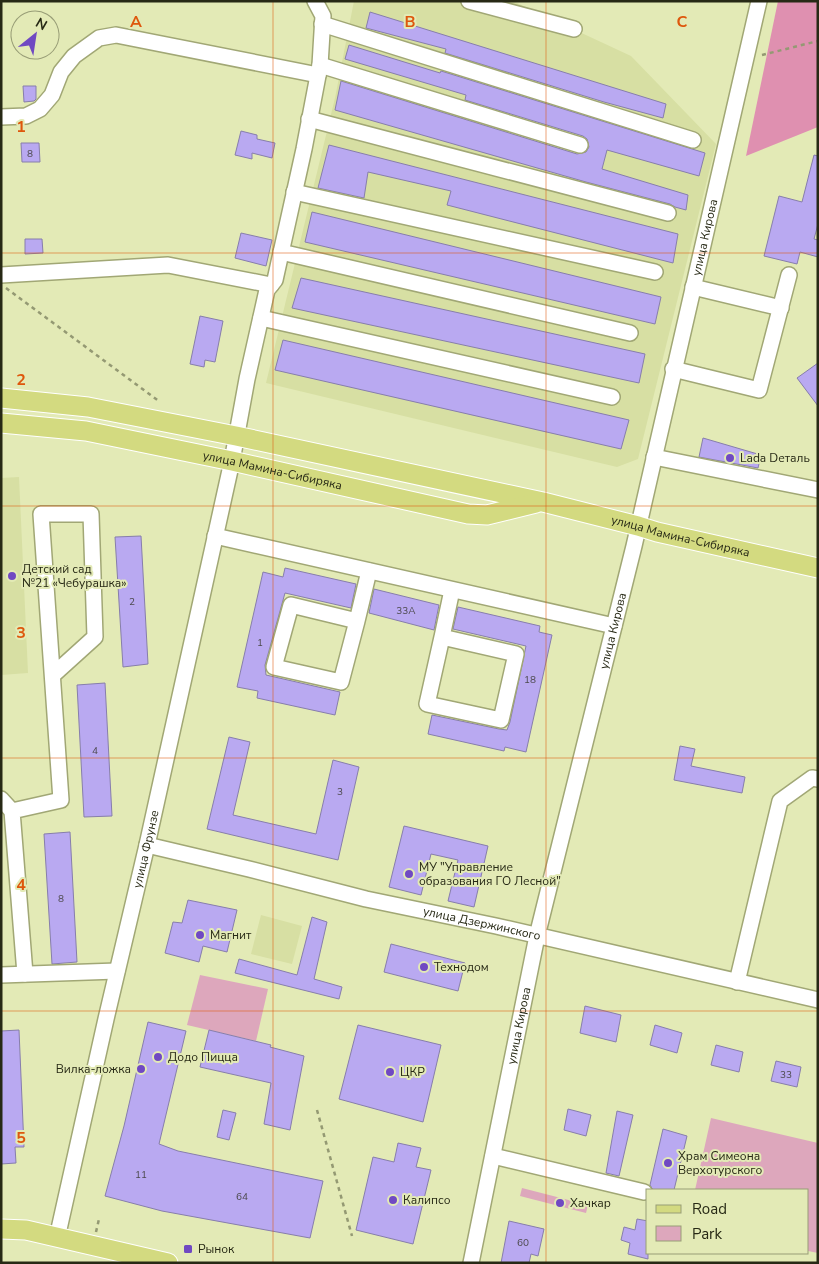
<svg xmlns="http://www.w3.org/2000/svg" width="819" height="1264" font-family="'Nunito Sans',sans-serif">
<rect width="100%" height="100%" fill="#e3eab6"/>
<g fill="#d7dfa3">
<path d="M354 1 515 2 631 56 716 144 638 459 617 467 266 383 335 98Z"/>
<path d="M19 477 28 673 1 675V478Z"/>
<path d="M261 915 302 926 292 964 251 954Z"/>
</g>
<g fill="#dda7bc">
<path d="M200 975 268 989 256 1041 187 1025Z"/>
<path d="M711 1118 818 1143V1253L808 1251V1190H695Z"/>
<path d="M522 1188 588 1205 586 1213 520 1196Z"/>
</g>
<path fill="#df90b0" d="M778 1H818V127L746 156Z"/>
<g fill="#b9a9f1" stroke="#877eab">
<path d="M370 12 666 104 663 118 604 102 445 53 446 49 366 28Z"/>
<path d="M349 45 440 73 441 71 705 153 699 176 607 150 602 169 688 195 686 210 675 207 670 204 586 182 335 110 341 81 577 154 586 152 589 147 587 139 583 136 465 100 466 95 345 59Z"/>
<path d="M23 86H36V99L34 101 24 102Z"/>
<path d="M241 131 257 135V139L275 143 272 158 252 153V159L235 155Z"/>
<path d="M21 143H39L40 162H22Z"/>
<path d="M329 145 678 234 673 263 447 205 451 191 368 172 364 198 318 188Z"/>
<path d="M814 155 818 156V224L814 239 818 240V257L800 252 797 264 764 256 779 196 802 202Z"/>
<path d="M312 212 661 297 655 324 305 242Z"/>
<path d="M241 233 272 240 266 266 235 258Z"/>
<path d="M25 239H42L43 253 25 254Z"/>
<path d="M301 278 645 354 639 383 292 308Z"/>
<path d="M200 316 223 321 215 362 205 360 204 367 190 364Z"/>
<path d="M283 340 629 420 621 449 275 370Z"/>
<path d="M818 363V406L797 378Z"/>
<path d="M703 438 761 455 758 468 699 457Z"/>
<path d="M141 536 148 664 123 667 115 537Z"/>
<path d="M285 568 356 584 351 608 285 593 265 665 266 675 340 692 335 715 257 698 258 691 237 687 263 572 283 577Z"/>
<path d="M374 589 439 605 434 630 369 613Z"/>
<path d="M458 607 540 626 539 632 552 635 526 752 505 747 504 751 428 734 432 715 499 729 507 730 510 722 526 646 453 629Z"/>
<path d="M105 683 112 816 84 817 77 685Z"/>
<path d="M229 737 250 742 233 815 316 834 333 760 359 767 338 860 207 829Z"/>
<path d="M680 746 695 749 691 766 745 777 742 793 674 780Z"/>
<path d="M404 826 488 846 474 907 448 901 458 860 431 854 421 895 389 887Z"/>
<path d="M70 832 77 962 52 964 44 834Z"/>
<path d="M188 900 237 910 227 952 203 946 199 962 165 953 173 922 182 923Z"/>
<path d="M312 917 327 922 314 979 342 987 339 999 235 973 239 959 297 975Z"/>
<path d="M391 944 465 963 458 991 384 972Z"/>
<path d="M585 1006 621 1015 616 1042 580 1033Z"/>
<path d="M148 1022 186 1031 159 1144 178 1151 323 1181 310 1238 162 1211 105 1196 124 1126Z"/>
<path d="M358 1025 441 1045 423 1122 339 1099Z"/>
<path d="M655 1025 682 1033 677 1053 650 1045Z"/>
<path d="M19 1030 24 1147H15L16 1163 1 1164V1031Z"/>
<path d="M209 1030 271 1045 270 1047 304 1056 290 1130 264 1124 271 1083 200 1067Z"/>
<path d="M716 1045 743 1052 739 1072 711 1065Z"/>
<path d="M776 1061 801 1067 797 1087 771 1081Z"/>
<path d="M568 1109 591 1115 586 1136 564 1130Z"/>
<path d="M223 1110 236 1113 229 1140 217 1137Z"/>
<path d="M617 1111 633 1115 619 1176 606 1173Z"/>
<path d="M663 1129 687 1136 674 1190H653L650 1185Z"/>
<path d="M398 1143 421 1148 416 1167 431 1170 413 1244 356 1230 373 1157 394 1162Z"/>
<path d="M637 1219 648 1221V1259L628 1254 630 1243 621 1240 624 1227 635 1230Z"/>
<path d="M509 1221 544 1229 538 1256 531 1254 529 1263H501Z"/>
</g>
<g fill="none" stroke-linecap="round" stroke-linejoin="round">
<defs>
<g id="minor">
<path d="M469 1 574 29"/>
<path d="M322 24 693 140"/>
<path d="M320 65 580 145"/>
<path d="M1 117 26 116 40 109 52 95 61 72 74 56 99 38 116 35 318 75"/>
<path d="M309 119 668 213"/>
<path d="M294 192 655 272"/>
<path d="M281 252 630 333"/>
<path d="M1 275 168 265 271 285"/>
<path d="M693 287 781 308"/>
<path d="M261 318 612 397"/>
<path d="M673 369 759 390 789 275"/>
<path d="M654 457 818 490"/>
<path d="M215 536 614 626"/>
<path d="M357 621 341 682 274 667 291 605 357 621 369 571"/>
<path d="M442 637 427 704 501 720 516 654 442 637 452 590"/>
<path d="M1 799 12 811"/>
<path id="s1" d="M147 845 249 869 366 899 496 926 818 1000"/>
<path d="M25 974 12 811 61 800 41 514H91L95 637 53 675"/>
<path d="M1 975 117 971"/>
<path d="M737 982 780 801 812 778 818 779"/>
<path d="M493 1156 644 1192"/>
<path id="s2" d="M57 1238 106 1019 147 845 232 461 247 379 267 290 275 280 304 149 320 65 323 16 315 1"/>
<path id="s3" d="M471 1263 537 936 634 546 759 1"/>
</g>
<g id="major">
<path id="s4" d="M1 398 88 407 236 436 543 502 638 526 657 532 818 568"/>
<path id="s5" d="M1 423 86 431 232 461 468 514 487 515 536 503"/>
<path d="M1 1229 26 1230 168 1263"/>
</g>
</defs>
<use href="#minor" stroke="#a1a775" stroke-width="18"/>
<use href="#major" stroke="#fff" stroke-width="21"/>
<g stroke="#949973" stroke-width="2.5" stroke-dasharray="4 4" stroke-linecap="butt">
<path d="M762 55 818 41"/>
<path d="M6 288 160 402"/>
<path d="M317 1110 352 1236"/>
<path d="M96 1232 99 1219"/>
</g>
<use href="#minor" stroke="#fff" stroke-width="15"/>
<use href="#major" stroke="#d3da80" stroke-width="19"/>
</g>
<path fill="none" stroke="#de570c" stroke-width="1" stroke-opacity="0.55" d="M273 1V1263M546 1V1263M1 253H818M1 506H818M1 758H818M1 1011H818"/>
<g fill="#7049c2" stroke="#e3eab6" stroke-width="2">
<circle cx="730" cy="458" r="5"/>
<circle cx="12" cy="576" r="5"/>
<circle cx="409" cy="874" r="5"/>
<circle cx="200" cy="935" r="5"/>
<circle cx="424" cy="967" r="5"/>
<circle cx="158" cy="1057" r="5"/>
<circle cx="141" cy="1069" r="5"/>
<circle cx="390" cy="1072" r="5"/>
<circle cx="668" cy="1163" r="5"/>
<circle cx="393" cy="1200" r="5"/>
<circle cx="560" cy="1203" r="5"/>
<rect x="183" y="1244" width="10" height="10" rx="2.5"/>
</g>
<g text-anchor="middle" stroke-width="4" stroke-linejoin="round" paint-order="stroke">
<g font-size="10" fill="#4c494c">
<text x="30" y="157">8</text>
<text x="132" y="605">2</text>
<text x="406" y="614">33А</text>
<text x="260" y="646">1</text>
<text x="530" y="683">18</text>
<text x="95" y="754">4</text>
<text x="340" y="795">3</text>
<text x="61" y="902">8</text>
<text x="786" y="1078">33</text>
<text x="141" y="1178">11</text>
<text x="242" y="1200">64</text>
<text x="523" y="1246">60</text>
</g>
<g font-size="12" fill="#272915" stroke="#e3eab6">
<text dy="4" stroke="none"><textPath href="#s3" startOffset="1052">улица Кирова</textPath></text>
<text dy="4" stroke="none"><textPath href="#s5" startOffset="276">улица Мамина-Сибиряка</textPath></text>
<text dy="4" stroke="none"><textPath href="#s4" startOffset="694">улица Мамина-Сибиряка</textPath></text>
<text dy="4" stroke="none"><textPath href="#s3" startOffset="648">улица Кирова</textPath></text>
<text dy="4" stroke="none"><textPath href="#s2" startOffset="399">улица Фрунзе</textPath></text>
<text dy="4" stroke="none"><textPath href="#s1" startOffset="344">улица Дзержинского</textPath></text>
<text dy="4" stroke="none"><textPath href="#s3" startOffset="242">улица Кирова</textPath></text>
</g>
<g font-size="12" fill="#272915" stroke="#e3eab6" text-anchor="start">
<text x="740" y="462">Lada Dеталь</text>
<text x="22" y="573">Детский сад<tspan x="22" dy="14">№21 «Чебурашка»</tspan></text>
<text x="419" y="871">МУ "Управление<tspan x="419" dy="14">образования ГО Лесной"</tspan></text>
<text x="210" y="939">Магнит</text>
<text x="434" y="971">Технодом</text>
<text x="168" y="1061">Додо Пицца</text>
<text x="131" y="1073" text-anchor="end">Вилка-ложка</text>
<text x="400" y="1076">ЦКР</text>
<text x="678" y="1160">Храм Симеона<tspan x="678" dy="14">Верхотурского</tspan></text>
<text x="403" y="1204">Калипсо</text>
<text x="570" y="1207">Хачкар</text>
<text x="198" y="1253">Рынок</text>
</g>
</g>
<g font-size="16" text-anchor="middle" font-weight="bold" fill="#de570c" stroke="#e3eab6" stroke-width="4" stroke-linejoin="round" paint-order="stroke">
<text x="136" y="27">A</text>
<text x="410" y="27">B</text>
<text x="682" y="27">C</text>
<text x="21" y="132">1</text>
<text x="21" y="385">2</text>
<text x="21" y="638">3</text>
<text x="21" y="890">4</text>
<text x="21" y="1143">5</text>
</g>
<rect width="819" height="1264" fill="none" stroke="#272915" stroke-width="5"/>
<rect x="646" y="1189" width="162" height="65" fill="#e3eab6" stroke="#989d76"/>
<rect x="656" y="1205" width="25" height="8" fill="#d3da80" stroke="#989d76"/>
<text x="692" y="1214" font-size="15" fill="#272915">Road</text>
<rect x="656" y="1226" width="25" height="15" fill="#dda7bc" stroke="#989d76"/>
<text x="692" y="1239" font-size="15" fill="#272915">Park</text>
<g transform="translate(35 35) rotate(30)"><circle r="24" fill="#e3eab6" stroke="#989d76"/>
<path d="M0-4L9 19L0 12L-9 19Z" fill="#7049c2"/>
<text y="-8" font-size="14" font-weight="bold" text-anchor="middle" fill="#272915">N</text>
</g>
</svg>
